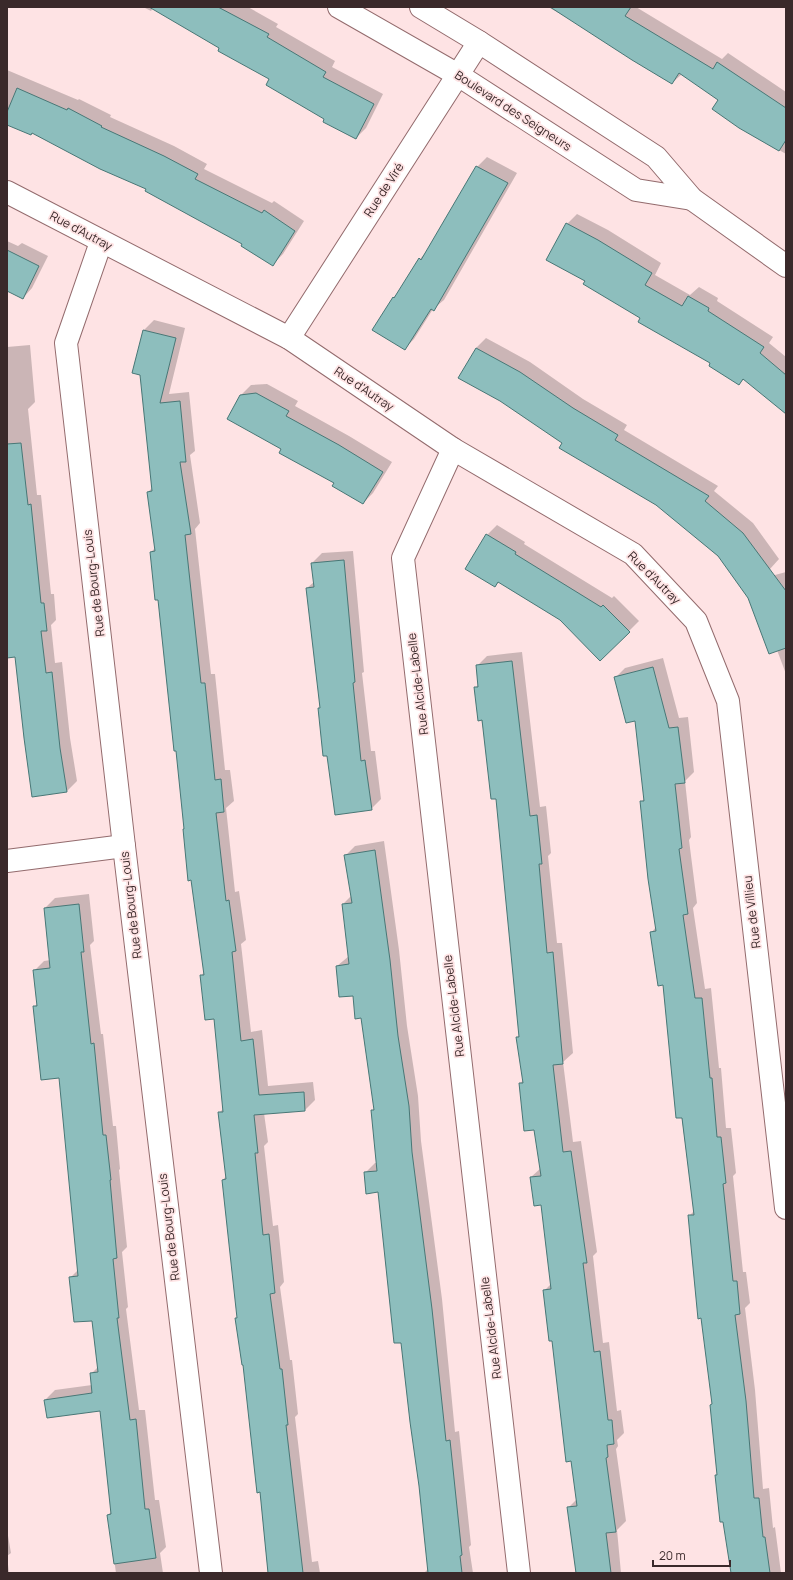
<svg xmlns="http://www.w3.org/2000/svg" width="793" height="1580" font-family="Manrope,sans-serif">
<rect width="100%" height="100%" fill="#fee3e4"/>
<g fill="#0003">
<path d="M143 7H248L278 24 276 27 335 61 332 67 383 94 366 128 356 138 326 118 271 78 153 8 151 11Z"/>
<path d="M548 7H636L722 59 728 53 786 92V154L739 127 720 99 682 74 672 83 575 22Z"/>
<path d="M7 70 78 100 79 99 111 115 110 117 174 146 207 164 204 169 272 203 274 201 304 221 283 254 273 264 244 243 148 189 33 132 31 134 7 124Z"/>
<path d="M487 157 517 173 444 300 433 309 414 339 405 348 393 298 400 291 420 259 426 252 477 167Z"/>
<path d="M577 214 608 230 661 263 655 275 690 295 699 287 718 298 717 301 773 337 769 343 786 357V413L744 379 739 384 712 363 586 281 547 260 567 224Z"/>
<path d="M7 241 18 246 22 243 48 256 32 288 23 298 7 290Z"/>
<path d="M154 320 185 328 169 394 189 392 195 451 190 455 200 523 195 529 211 674H215L225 770H230L234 801 226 808 235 892 239 891 246 940 241 944 251 1032 262 1030 268 1086 313 1082 315 1100 305 1110 264 1113 268 1142 264 1146 273 1226 278 1225 284 1282 280 1287 290 1360H292L298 1414 295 1417 312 1562 318 1561 320 1573H268L260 1491 244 1364 236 1318 238 1317 223 1180 226 1176 219 1113 224 1108 214 1018 201 976 204 972 185 828 159 598 151 552 156 547 148 492 152 488 141 374 133 372 144 330Z"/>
<path d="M486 338 530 362 583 399 627 425 624 430 718 486 714 491 753 523 779 559 770 569 718 556 657 504 563 443 476 348Z"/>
<path d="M30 345 35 402 28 409 37 495H41L51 594H54L56 620 51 625 55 663 62 662 70 738 77 781 67 791 16 656 7 657V347Z"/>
<path d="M267 384 298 401 295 406 349 436 392 462 373 493 363 503 335 482 283 449 241 395 251 385Z"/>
<path d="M497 525 525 542 524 544 612 598 614 596 639 621 600 660 561 619 500 581 495 586 487 535Z"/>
<path d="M353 551 364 672 362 673 371 751H375L381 799 371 809 328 755H324L312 615 307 588 314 582 312 563 322 553Z"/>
<path d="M786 572V674L777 650 756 580Z"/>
<path d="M522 652 540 807 546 806 551 853 548 856 557 943H562L573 1053 563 1062 573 1142 581 1141 597 1252 593 1256 603 1343 609 1342 617 1411 621 1410 624 1433 617 1440 618 1446 616 1449 626 1521 617 1530 621 1573H576L568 1508 577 1499 553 1340 544 1291 552 1283 542 1204 531 1177 541 1168 535 1129 520 1083 524 1080 517 1037 520 1035 497 798 475 688 479 684 477 666 487 656Z"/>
<path d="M663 658 679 718 688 717 694 772 685 781 691 837 689 840 697 903 693 908 705 989 711 988 719 1068H721L726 1128H731L736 1173 733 1176 743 1272H746L750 1303 745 1308 755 1390 763 1489 769 1488 773 1528 775 1527 781 1573H732L716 1475 718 1474 711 1405 713 1403 689 1216 694 1211 664 984 651 933 656 927 641 802 645 798 636 719 615 678 625 668Z"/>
<path d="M384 841 399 950 407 1026 418 1096 421 1141 442 1299 455 1432 459 1431 471 1545 469 1547 473 1573H424L429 1568 420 1486 402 1342 379 1191 365 1173 375 1163H377L372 1111 375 1108 362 1017 354 994 337 966 349 956 343 904 352 895 345 856 355 846Z"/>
<path d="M89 894 94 941 90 945 101 1034H103L113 1126H116L120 1169 119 1170 127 1247 122 1252 128 1307 126 1309 139 1410H145L155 1500H159L166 1547 160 1553 163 1573H116L108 1515 111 1512 101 1410 45 1400 55 1390 92 1385 91 1374 99 1366 93 1320 70 1278 79 1269 60 1077 34 1007 38 1003 34 971 44 961 51 960 45 908 55 898Z"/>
<path d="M7 1530 11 1553 7 1556 9 1573H7Z"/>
</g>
<g fill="#8dbebd" stroke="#487776">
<path d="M149 7H218L269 34 267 37 326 72 323 77 374 104 356 139 323 122 324 119 266 85 269 79 218 51 219 48Z"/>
<path d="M550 7H631L625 16 713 69 717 62 786 108V140L779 151 739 128 712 109 718 100 679 73 672 84 632 60Z"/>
<path d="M17 88 67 110 68 108 102 126 101 127 164 156 198 174 195 179 262 213 264 210 295 231 273 266 241 246 242 244 145 191 146 189 100 169 32 133 31 135 7 125V112Z"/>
<path d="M476 166 508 183 434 311 431 309 405 350 372 330 393 297 394 298 419 258 421 260Z"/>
<path d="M566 223 598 240 652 273 645 285 682 306 688 296 709 308 708 311 764 347 760 353 786 375V414L743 379 739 385 709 366 710 363 638 322 640 318 583 284 585 281 546 260Z"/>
<path d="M7 250 39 266 23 299 7 291Z"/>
<path d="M143 330 176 338 160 403 180 401 186 462H180L191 534 185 535 201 683H205L215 780 221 779 224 812 216 813 226 901 229 900 236 951 232 952 241 1041 253 1039 259 1095 304 1092 305 1111 254 1115 258 1153H255L263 1235 269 1234 275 1293 270 1294 280 1369H282L288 1425H286L303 1573H268L260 1492 257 1493 243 1365H242L235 1318H237L222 1180 226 1179 218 1112H223L214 1019 205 1020 200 975H204L191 880 188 881 183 829H184L176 751H174L158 600H155L150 552 155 551 147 492 152 491 140 375 132 373Z"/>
<path d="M476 348 520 372 573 408 618 435 615 440 709 496 705 501 743 533 786 591V648L769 654 748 598 718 556 656 505 559 448 562 443 500 401 458 378Z"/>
<path d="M256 393 289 411 286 416 339 445 383 472 363 504 332 486 334 483 279 453 281 449 227 419 240 395Z"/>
<path d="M21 443 28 505 31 504 41 603H44L47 631H41L46 673 52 672 60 748 67 792 32 797 24 738 15 657 7 658V444Z"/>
<path d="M486 534 516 552 515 554 601 607 603 605 630 632 600 661 560 620 498 582 495 587 465 569Z"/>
<path d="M344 560 355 682 353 683 361 761 365 760 372 810 335 815 327 756H323L318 708H320L306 588 314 587 311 563Z"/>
<path d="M512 661 530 816 537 815 542 864H539L547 953 553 952 563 1064 553 1065 563 1152 571 1151 587 1263H583L594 1352 600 1351 608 1420H612L614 1444 607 1445 608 1457 606 1458 616 1532 606 1533 611 1573H576L567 1507 577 1506 571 1461 566 1462 552 1341H549L543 1290 551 1289 541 1205 534 1206 530 1177 541 1176 534 1130 524 1131 519 1083H523L516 1037H519L496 799H491L482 720 478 721 474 687H478L476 665Z"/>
<path d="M653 667 669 728 678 727 685 783 675 784 682 848 679 849 688 914 683 915 695 998H702L710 1078H712L717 1137H721L726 1183 723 1184 733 1281H737L740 1314 735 1315 746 1401 754 1498H759L763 1537H765L770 1573H731L723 1522H720L715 1475H717L710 1405 712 1404 701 1318 698 1319 688 1215H694L682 1118H676L663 985 658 986 650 932 656 931 648 879 640 801H644L635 721 626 723 614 677Z"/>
<path d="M375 850 390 960 398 1036 409 1106 412 1152 432 1309 446 1441 450 1440 462 1555 460 1556 462 1573H428L419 1486 410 1422 401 1343H394L378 1192 366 1194 364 1172 377 1171 371 1110H374L361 1018 355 1019 353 996 339 997 336 966 349 964 342 904 352 903 344 855Z"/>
<path d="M79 904 84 952H81L91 1044 94 1043 103 1135H106L111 1180H110L117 1258 113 1259 119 1318H117L130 1420 136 1419 145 1509H149L156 1558 114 1564 107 1515 111 1514 100 1411 47 1418 44 1400 92 1393 90 1373 98 1372 92 1321 74 1322 69 1277 78 1276 59 1078 41 1080 33 1006H37L33 970 50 968 44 908Z"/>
</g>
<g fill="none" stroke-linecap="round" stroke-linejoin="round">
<defs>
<g id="minor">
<path d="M339 7 458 75 636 190 692 199"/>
<path d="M421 7 479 42 656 157 692 199 786 266"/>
<path d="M7 192 289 338 453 449 633 554 696 621 728 701 786 1208"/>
<path d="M101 242 66 343 124 846 211 1573"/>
<path d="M289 338 479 42"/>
<path d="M453 449 403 558 519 1573"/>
<path d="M7 861 124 846"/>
</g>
</defs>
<use href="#minor" stroke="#936b6d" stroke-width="24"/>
<use href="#minor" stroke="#fff" stroke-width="22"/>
</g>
<g text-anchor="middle" stroke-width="3.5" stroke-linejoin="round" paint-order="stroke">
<g font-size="12" fill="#3a292a" stroke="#fee3e4">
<text transform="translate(513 111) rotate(33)" y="4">Boulevard des Seigneurs</text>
<text transform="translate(384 190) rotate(-57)" y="4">Rue de Viré</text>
<text transform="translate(81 231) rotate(28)" y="4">Rue d'Autray</text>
<text transform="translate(364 389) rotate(34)" y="4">Rue d'Autray</text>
<text transform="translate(654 578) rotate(45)" y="4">Rue d'Autray</text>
<text transform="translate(94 583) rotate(-97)" y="4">Rue de Bourg-Louis</text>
<text transform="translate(418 684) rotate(-97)" y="4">Rue Alcide-Labelle</text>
<text transform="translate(131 905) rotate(-97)" y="4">Rue de Bourg-Louis</text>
<text transform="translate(752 912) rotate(-97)" y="4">Rue de Villieu</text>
<text transform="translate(454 1006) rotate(-97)" y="4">Rue Alcide-Labelle</text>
<text transform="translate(169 1227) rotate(-97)" y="4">Rue de Bourg-Louis</text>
<text transform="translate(491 1328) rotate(-97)" y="4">Rue Alcide-Labelle</text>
</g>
</g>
<rect width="793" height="1580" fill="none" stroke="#3a292a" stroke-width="16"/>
<path d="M653 1560v6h77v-6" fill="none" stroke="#3a292a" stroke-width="2"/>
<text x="659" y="1560" font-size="12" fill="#3a292a" stroke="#fee3e4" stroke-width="3" paint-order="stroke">20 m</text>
</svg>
